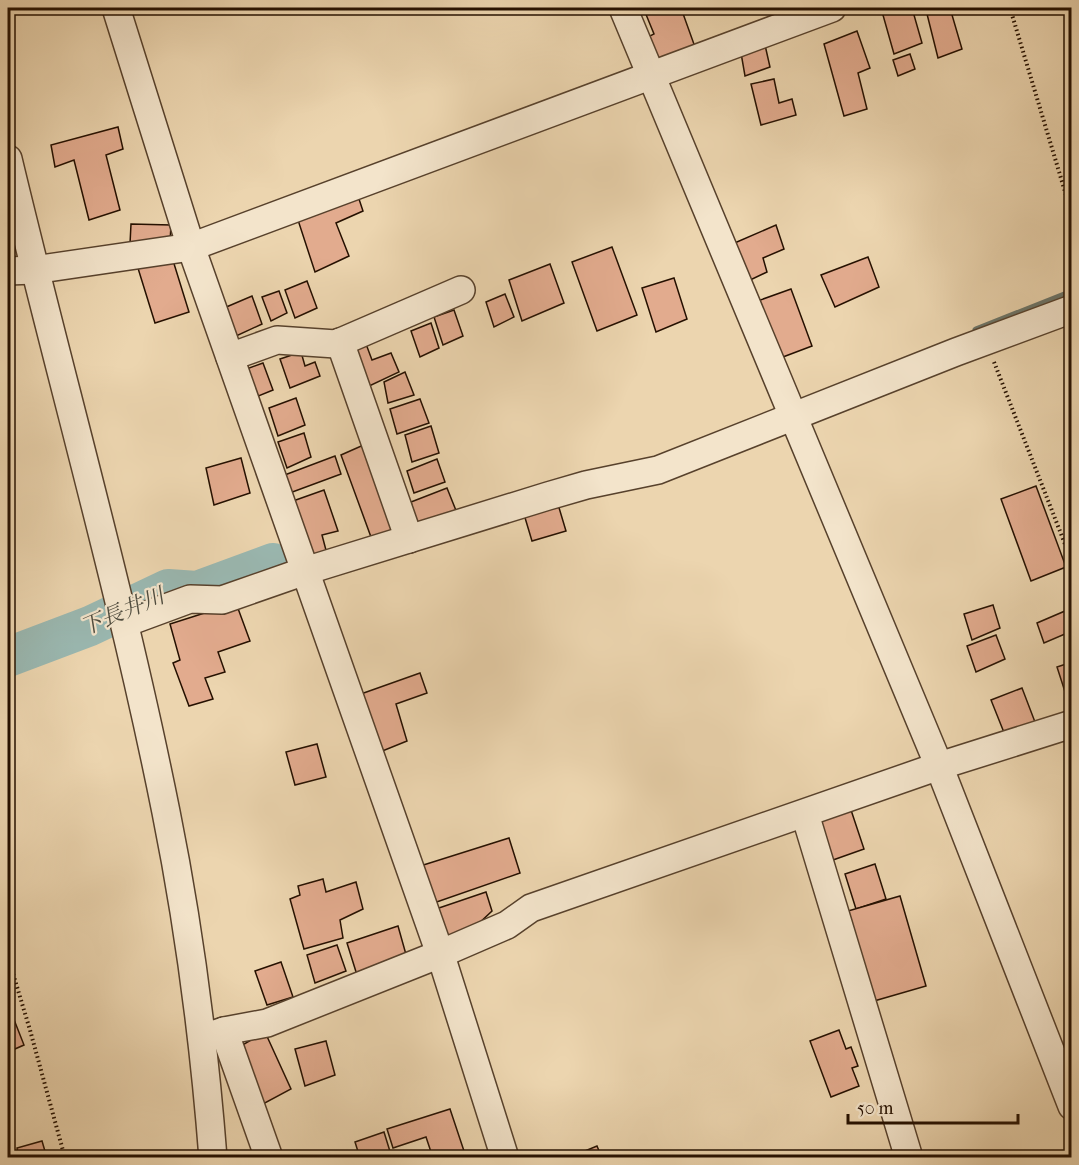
<svg xmlns="http://www.w3.org/2000/svg" width="1079" height="1165" font-family="'IM FELL French Canon','Noto Serif JP',serif">
<rect width="100%" height="100%" fill="#ecd5af"/>
<filter id="stains"><feTurbulence type="fractalNoise" baseFrequency=".00333" numOctaves="4"/><feColorMatrix values="0 0 0 0 .2 0 0 0 0 .09 0 0 0 0 .02 0 0 0 .5 -.17"/></filter>
<radialGradient id="worn" r=".72"><stop offset=".6" stop-color="#630" stop-opacity="0"/><stop offset="1" stop-color="#630" stop-opacity=".3"/></radialGradient>
<g fill="none" stroke-linecap="round" stroke-linejoin="round">
<path stroke="#6b756a" stroke-width="7" d="M976 330 1072 292"/>
<path stroke="#9ab8b1" stroke-width="40" d="M8 657 90 626 168 589 197 591 273 563"/>
</g>
<g fill="#e2ab8e" stroke="#251000" stroke-width="1.5">
<path d="M655 8H681L695 47 654 63 644 39 654 34 645 12Z"/>
<path d="M881 8H912L922 43 894 54Z"/>
<path d="M947 8H950L962 49 938 58 927 14Z"/>
<path d="M857 31 870 68 858 73 867 109 844 116 824 44Z"/>
<path d="M765 45 770 67 745 76 741 53Z"/>
<path d="M910 54 915 69 898 76 893 60Z"/>
<path d="M774 79 779 103 792 99 796 115 761 125 751 84Z"/>
<path d="M118 127 123 149 106 155 120 210 89 220 74 160 55 167 51 145Z"/>
<path d="M357 193 363 211 336 223 349 256 315 272 297 217Z"/>
<path d="M131 224 171 225 170 242 130 244Z"/>
<path d="M776 225 784 249 763 258 767 272 744 283 730 245Z"/>
<path d="M612 247 637 315 597 331 572 262Z"/>
<path d="M171 254 189 312 155 323 137 265Z"/>
<path d="M868 257 879 287 835 307 821 275Z"/>
<path d="M550 264 564 303 522 321 509 280Z"/>
<path d="M674 278 687 319 656 332 642 288Z"/>
<path d="M307 281 317 308 295 318 285 290Z"/>
<path d="M791 289 812 346 775 360 752 303Z"/>
<path d="M279 291 287 313 271 321 262 297Z"/>
<path d="M505 294 514 317 494 327 486 302Z"/>
<path d="M252 296 262 324 234 337 224 308Z"/>
<path d="M454 310 463 336 443 345 434 317Z"/>
<path d="M431 323 439 348 420 357 411 331Z"/>
<path d="M366 344 372 360 391 353 399 372 365 388 350 351Z"/>
<path d="M301 352 305 366 315 362 320 376 290 388 280 359Z"/>
<path d="M263 363 273 390 251 399 241 371Z"/>
<path d="M405 372 414 395 388 403 384 382Z"/>
<path d="M296 398 305 425 278 436 269 408Z"/>
<path d="M420 399 429 423 397 434 390 409Z"/>
<path d="M431 426 439 453 412 462 405 435Z"/>
<path d="M304 433 311 457 287 468 278 442Z"/>
<path d="M368 443 398 530 371 537 341 455Z"/>
<path d="M335 456 341 474 287 494 282 476Z"/>
<path d="M241 458 250 493 214 505 206 468Z"/>
<path d="M437 459 445 482 414 493 407 471Z"/>
<path d="M1036 486 1066 567 1031 581 1001 499Z"/>
<path d="M447 488 457 513 417 526 411 502Z"/>
<path d="M324 490 338 531 322 535 327 554 312 558 293 501Z"/>
<path d="M557 501 566 531 532 541 523 511Z"/>
<path d="M236 603 250 641 218 652 225 672 205 678 213 699 189 706 173 663 180 660 170 624Z"/>
<path d="M993 605 1000 628 972 640 964 614Z"/>
<path d="M1072 608V631L1044 643 1037 623Z"/>
<path d="M996 635 1005 659 976 672 967 646Z"/>
<path d="M1072 662V696L1067 698 1057 667Z"/>
<path d="M420 673 427 693 396 704 407 741 375 754 358 695Z"/>
<path d="M1022 688 1035 722 1005 735 991 700Z"/>
<path d="M317 744 326 777 295 785 286 752Z"/>
<path d="M851 810 864 849 833 860 820 820Z"/>
<path d="M509 838 520 873 428 905 417 867Z"/>
<path d="M875 864 886 899 856 909 845 874Z"/>
<path d="M323 879 326 892 356 882 363 909 340 920 343 938 304 949 290 899 300 895 298 886Z"/>
<path d="M486 892 492 911 476 926 442 940 433 910Z"/>
<path d="M900 896 926 986 874 1001 848 911Z"/>
<path d="M398 926 407 958 357 975 347 943Z"/>
<path d="M337 945 346 971 315 983 307 955Z"/>
<path d="M281 962 293 997 267 1005 255 971Z"/>
<path d="M11 1012 24 1045 8 1052V1013Z"/>
<path d="M839 1030 846 1049 851 1047 858 1066 852 1068 859 1086 831 1097 810 1041Z"/>
<path d="M265 1032 291 1089 263 1104 239 1047Z"/>
<path d="M326 1041 335 1075 305 1086 295 1049Z"/>
<path d="M450 1109 464 1151 443 1158H433L426 1137 393 1148 387 1129Z"/>
<path d="M384 1132 392 1158H360L355 1142Z"/>
<path d="M42 1141 47 1158H19L17 1148Z"/>
<path d="M597 1146 602 1158H568Z"/>
<path d="M14 1148 16 1158H8V1149Z"/>
</g>
<g fill="none" stroke-linecap="round" stroke-linejoin="round">
<defs>
<g id="minor">
<path d="M116 8 191 247 443 962 505 1158"/>
<path d="M623 8 939 766 1072 1106"/>
<path d="M8 159C60 377 122 592 166 812 189 926 204 1042 213 1158"/>
<path d="M8 271 34 270 191 247 832 8"/>
<path d="M340 342 409 539"/>
<path d="M230 357 277 340 336 344 461 290"/>
<path d="M125 623 190 599 222 600 305 571 548 496 586 485 658 470 956 352 1072 309"/>
<path d="M805 814 909 1158"/>
<path d="M224 1031 269 1158"/>
<path d="M202 1038 224 1031 267 1023 440 954 507 925 531 908 939 766 1072 724"/>
</g>
</defs>
<use href="#minor" stroke="#57412c" stroke-width="30"/>
<g stroke="#251000" stroke-width="4" stroke-dasharray="1.5 3" stroke-linecap="butt">
<path d="M1010 8 1072 215"/>
<path d="M994 362 1072 562"/>
<path d="M8 957 30 1030 65 1158"/>
</g>
<use href="#minor" stroke="#f3e4cb" stroke-width="27"/>
</g>
<g text-anchor="middle" stroke-width="4.5" stroke-linejoin="round" paint-order="stroke">
<g font-size="22" font-style="italic" fill="#4e4b3e" stroke="#f3e4cb">
<text transform="translate(122 611) rotate(-23)" y="8">下長井川</text>
</g>
</g>
<rect width="1079" height="1165" fill="none" stroke="#ecd5af" stroke-width="30"/>
<rect x="9" y="9" width="1061" height="1147" fill="none" stroke="#251000" stroke-width="3"/>
<rect x="15" y="15" width="1049" height="1135" fill="none" stroke="#251000" stroke-width="1.5"/>
<path d="M848 1114v9h170v-9" fill="none" stroke="#251000" stroke-width="3"/>
<text x="857" y="1114" font-size="18" fill="#251000" stroke="#f3e4cb" stroke-width="4.5" paint-order="stroke">50 m</text>
<rect width="100%" height="100%" filter="url(#stains)"/>
<rect width="100%" height="100%" fill="url(#worn)"/>
</svg>
